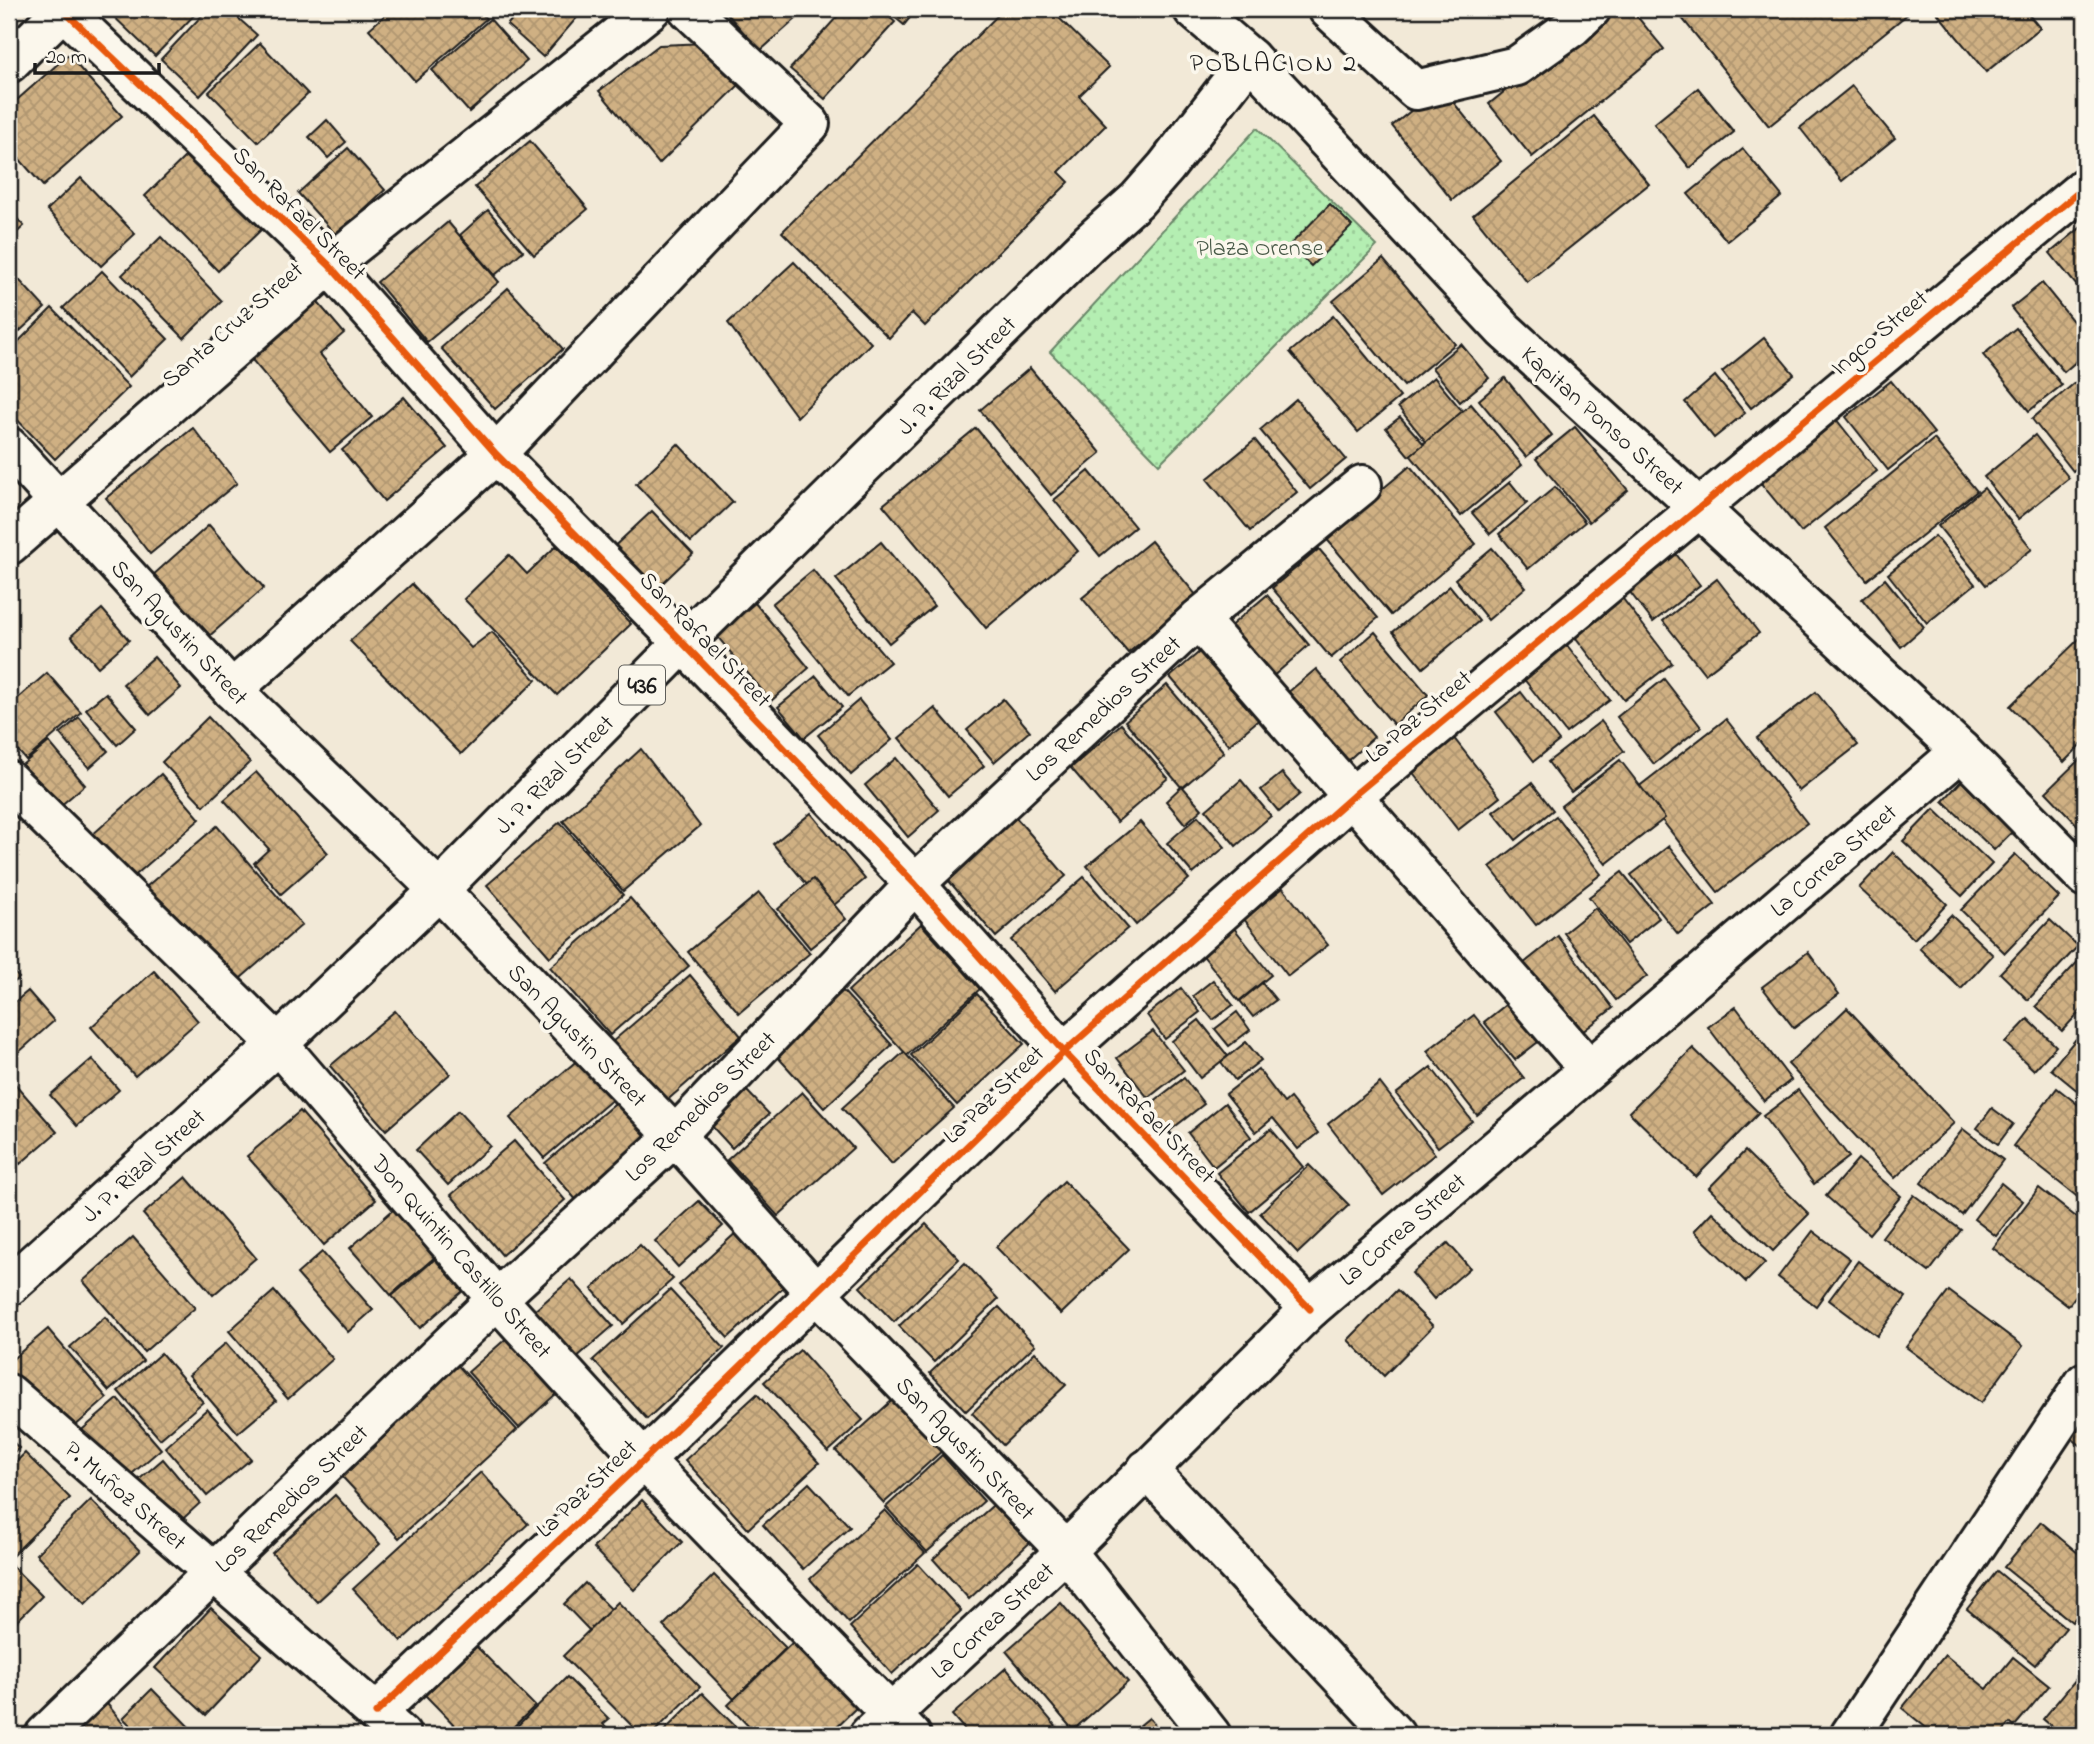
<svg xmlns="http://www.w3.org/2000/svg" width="2094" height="1744" font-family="'Indie Flower',sans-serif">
<defs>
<pattern id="grass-dots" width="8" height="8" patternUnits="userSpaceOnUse" patternTransform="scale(1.75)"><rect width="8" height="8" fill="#b4eeb2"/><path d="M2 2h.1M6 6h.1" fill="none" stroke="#9acc98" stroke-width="1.8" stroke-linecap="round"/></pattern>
<pattern id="building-cross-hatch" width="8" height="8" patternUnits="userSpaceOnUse" patternTransform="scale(1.75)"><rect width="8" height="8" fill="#cfb083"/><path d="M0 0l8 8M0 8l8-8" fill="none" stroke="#b19771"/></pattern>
</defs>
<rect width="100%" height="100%" fill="#f2e9d7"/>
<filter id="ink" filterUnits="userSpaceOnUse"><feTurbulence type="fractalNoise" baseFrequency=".0143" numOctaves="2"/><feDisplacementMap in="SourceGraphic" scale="14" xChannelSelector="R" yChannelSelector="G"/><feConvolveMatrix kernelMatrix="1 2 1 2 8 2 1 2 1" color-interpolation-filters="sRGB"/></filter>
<g filter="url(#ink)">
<path fill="url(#grass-dots)" stroke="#688567" stroke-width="2" d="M1257 128 1377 246 1159 464 1050 352Z"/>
<g fill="url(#building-cross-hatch)" stroke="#1c1c1c" stroke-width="2">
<path d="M115 9H200L155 56 111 14Z"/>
<path d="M208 9H228L257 35 200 96 161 59Z"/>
<path d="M392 9H478L486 19 415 81 369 29Z"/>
<path d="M521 9H576L581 13 543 57 507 25Z"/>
<path d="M723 9H807L760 51Z"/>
<path d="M844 9H880L895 22 825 99 790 69Z"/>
<path d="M885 9H917L904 25Z"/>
<path d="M1004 9H1050L1109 67 1079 96 1106 125 1059 172 1069 182 925 326 912 313 889 338 782 232Z"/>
<path d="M1606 9H1631L1664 49 1532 157 1489 104Z"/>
<path d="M1681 9H1914L1769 126 1677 12Z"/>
<path d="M1934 9H2024L2040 28 1986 72Z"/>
<path d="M490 19 527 61 469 112 432 70Z"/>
<path d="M260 43 308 94 258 142 209 92Z"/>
<path d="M707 43 742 82 659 164 599 91 659 45Z"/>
<path d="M68 55 122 116 43 186 9 147V107Z"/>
<path d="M1852 86 1895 138 1842 181 1800 128Z"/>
<path d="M1441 87 1501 161 1452 200 1392 126Z"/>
<path d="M1698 88 1734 132 1690 168 1654 124Z"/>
<path d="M1594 116 1649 184 1527 282 1473 215Z"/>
<path d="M327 120 346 142 328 158 309 137Z"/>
<path d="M530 141 588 209 534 255 475 187Z"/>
<path d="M348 148 385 190 336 235 298 193Z"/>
<path d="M1743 149 1782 196 1727 241 1688 194Z"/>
<path d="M190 152 263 228 218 271 145 196Z"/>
<path d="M81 178 135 234 101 266 47 210Z"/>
<path d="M1330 204 1352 226 1311 266 1290 245Z"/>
<path d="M9 210 24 226 9 240Z"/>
<path d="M488 210 523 251 495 275 460 235Z"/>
<path d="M448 222 499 282 427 342 377 282Z"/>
<path d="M2085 224V296L2050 253Z"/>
<path d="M161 237 222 301 184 338 122 275Z"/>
<path d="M1383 259 1455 344 1404 386 1333 301Z"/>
<path d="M794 262 871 343 797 417 728 323Z"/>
<path d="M9 269 45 308 9 341Z"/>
<path d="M102 271 168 339 129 377 63 308Z"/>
<path d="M2042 283 2085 336V354L2064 372 2011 308Z"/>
<path d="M508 288 563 349 495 409 441 348Z"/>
<path d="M314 298 344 333 320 354 372 417 330 452 247 354Z"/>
<path d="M52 308 129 387 55 459 9 411V351Z"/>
<path d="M1333 316 1400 397 1358 432 1290 352Z"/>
<path d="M2016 328 2062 385 2029 411 1983 355Z"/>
<path d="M1764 338 1794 374 1751 408 1722 372Z"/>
<path d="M1461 344 1489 378 1460 402 1432 368Z"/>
<path d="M1030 368 1101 453 1051 495 980 410Z"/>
<path d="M1715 376 1745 413 1714 438 1685 402Z"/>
<path d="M1434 377 1464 413 1427 443 1398 407Z"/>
<path d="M1505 378 1552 435 1526 457 1479 400Z"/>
<path d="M1891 381 1934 433 1888 470 1846 417Z"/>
<path d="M2077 381 2085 392V461L2073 471 2032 419Z"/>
<path d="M404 397 447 448 384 501 342 450Z"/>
<path d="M1296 399 1346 459 1310 489 1260 430Z"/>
<path d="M1471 404 1522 465 1461 516 1410 455Z"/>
<path d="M1400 417 1424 444 1409 456 1386 428Z"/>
<path d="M1836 419 1877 471 1801 532 1759 481Z"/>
<path d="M1575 427 1628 490 1589 522 1536 459Z"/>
<path d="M193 428 237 483 150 554 106 498Z"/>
<path d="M976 428 1078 551 986 628 883 505Z"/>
<path d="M2035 435 2069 478 2018 519 1984 477Z"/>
<path d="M1934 439 1977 491 1867 580 1825 528Z"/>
<path d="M1255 440 1297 492 1250 531 1207 479Z"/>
<path d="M678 444 733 502 691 542 636 484Z"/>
<path d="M1410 466 1476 544 1391 615 1325 537Z"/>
<path d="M1089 471 1135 527 1100 556 1054 500Z"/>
<path d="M1510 482 1527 503 1490 534 1472 513Z"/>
<path d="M1555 487 1585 522 1528 569 1499 534Z"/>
<path d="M1984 488 2032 549 1986 585 1938 526Z"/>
<path d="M652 511 693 554 649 596 608 552Z"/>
<path d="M209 525 264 588 207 638 152 576Z"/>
<path d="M1935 536 1975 584 1927 623 1888 574Z"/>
<path d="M1151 541 1197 596 1128 653 1082 598Z"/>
<path d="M881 542 934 606 889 643 836 579Z"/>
<path d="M556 546 631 624 557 695 464 599 509 555 527 574Z"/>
<path d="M1492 548 1526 587 1488 620 1455 579Z"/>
<path d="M1319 549 1378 618 1331 658 1272 588Z"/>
<path d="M1673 550 1700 585 1653 622 1626 587Z"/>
<path d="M813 570 890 662 848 696 772 604Z"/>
<path d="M1717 579 1759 633 1705 674 1663 621Z"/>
<path d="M1885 579 1924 627 1901 647 1862 599Z"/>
<path d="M412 584 471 648 492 632 536 680 461 754 350 641Z"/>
<path d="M1450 586 1479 621 1423 668 1393 632Z"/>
<path d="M1617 591 1672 663 1624 700 1569 629Z"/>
<path d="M1267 595 1309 645 1271 678 1228 628Z"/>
<path d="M755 603 809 668 771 701 716 635Z"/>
<path d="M102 609 129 640 98 667 71 636Z"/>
<path d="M1375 632 1428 695 1394 725 1340 662Z"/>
<path d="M2084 634 2085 741 2064 762 2010 706Z"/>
<path d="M1559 635 1610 700 1566 733 1516 669Z"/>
<path d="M1210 643 1269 711 1229 745 1170 677Z"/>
<path d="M154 657 181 688 150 715 123 684Z"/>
<path d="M1316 669 1374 737 1345 763 1286 694Z"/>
<path d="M47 673 81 712 26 760 9 740V706Z"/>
<path d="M816 676 842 707 804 738 778 707Z"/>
<path d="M1664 679 1701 727 1654 764 1617 717Z"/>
<path d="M1167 685 1224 752 1182 788 1125 721Z"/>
<path d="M1521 692 1559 741 1534 761 1496 712Z"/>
<path d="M1816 692 1858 745 1799 791 1757 738Z"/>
<path d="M106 693 136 728 117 745 86 709Z"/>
<path d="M1003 699 1030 731 994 762 967 730Z"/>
<path d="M859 700 892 740 851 775 818 735Z"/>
<path d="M935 708 984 766 948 796 899 738Z"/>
<path d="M79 717 108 751 89 768 60 734Z"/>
<path d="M208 717 250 762 204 806 162 762Z"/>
<path d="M1726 719 1807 823 1718 892 1637 788Z"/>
<path d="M1601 721 1624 751 1571 792 1548 762Z"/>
<path d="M1121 724 1168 778 1117 822 1071 768Z"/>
<path d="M1453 737 1500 797 1458 830 1411 770Z"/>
<path d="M49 742 85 785 53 812 16 770Z"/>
<path d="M641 749 700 826 623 891 563 821Z"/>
<path d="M2085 754V833L2046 792Z"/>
<path d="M896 758 939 810 908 837 865 785Z"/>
<path d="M1620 760 1665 818 1606 864 1561 806Z"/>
<path d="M256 772 328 853 281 894 254 863 269 849 224 800Z"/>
<path d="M1282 773 1300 794 1279 812 1261 790Z"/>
<path d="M161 774 200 819 131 879 92 835Z"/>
<path d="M1965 777 2017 827 1994 850 1943 801Z"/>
<path d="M1241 780 1271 816 1236 846 1206 810Z"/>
<path d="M1532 783 1553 810 1516 840 1493 812Z"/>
<path d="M1182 786 1202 809 1185 824 1166 801Z"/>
<path d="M1934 809 1992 864 1962 896 1903 841Z"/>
<path d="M811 813 865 879 828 910 773 844Z"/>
<path d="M1014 815 1066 876 996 937 944 875Z"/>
<path d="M1198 816 1225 847 1193 874 1167 843Z"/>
<path d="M1556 816 1601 874 1536 925 1490 867Z"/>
<path d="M560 822 623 895 550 957 487 885Z"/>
<path d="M1140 822 1189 879 1136 925 1087 866Z"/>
<path d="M217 826 302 925 226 991 140 892Z"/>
<path d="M1669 846 1715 905 1678 934 1631 875Z"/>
<path d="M1893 852 1947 904 1914 939 1859 888Z"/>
<path d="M2015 854 2059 897 2005 953 1961 910Z"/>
<path d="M1622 872 1659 918 1626 944 1589 897Z"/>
<path d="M1084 877 1128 928 1055 991 1011 940Z"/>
<path d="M813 879 846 919 810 948 778 909Z"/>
<path d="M1283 888 1328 945 1288 976 1244 919Z"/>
<path d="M759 893 810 953 739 1013 688 952Z"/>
<path d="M630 898 689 966 610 1035 550 967Z"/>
<path d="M1595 908 1647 976 1616 1000 1564 933Z"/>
<path d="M1951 915 1993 955 1961 989 1919 948Z"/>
<path d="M2050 920 2078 946 2028 1000 2000 973Z"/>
<path d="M1230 923 1271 975 1239 1001 1197 948Z"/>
<path d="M921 924 980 989 907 1055 848 991Z"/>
<path d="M1558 936 1613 1008 1573 1039 1518 968Z"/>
<path d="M1808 952 1839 994 1794 1028 1762 987Z"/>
<path d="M2085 954V1006L2062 1031 2036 1006Z"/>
<path d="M9 967 19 978 9 987Z"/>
<path d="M154 971 198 1021 135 1076 91 1027Z"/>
<path d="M690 975 741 1036 664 1103 612 1042Z"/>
<path d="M1213 980 1233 1005 1213 1020 1193 996Z"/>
<path d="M1262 983 1276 1000 1253 1017 1240 1001Z"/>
<path d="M1181 988 1200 1012 1165 1039 1147 1015Z"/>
<path d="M28 991 54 1021 9 1061V1007Z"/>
<path d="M843 991 892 1045 824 1108 775 1054Z"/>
<path d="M977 994 1024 1044 957 1105 911 1055Z"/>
<path d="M1508 1003 1538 1042 1515 1060 1484 1022Z"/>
<path d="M1736 1007 1791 1080 1764 1101 1708 1027Z"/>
<path d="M1847 1008 1954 1123 1895 1178 1788 1064Z"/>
<path d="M395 1011 450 1074 386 1130 330 1066Z"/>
<path d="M1237 1012 1250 1030 1229 1046 1215 1029Z"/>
<path d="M1474 1015 1524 1078 1477 1115 1427 1051Z"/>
<path d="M2028 1019 2056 1046 2034 1070 2005 1043Z"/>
<path d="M1199 1020 1228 1056 1200 1078 1172 1041Z"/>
<path d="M2085 1028V1097L2051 1069Z"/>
<path d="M1153 1031 1184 1070 1148 1098 1117 1058Z"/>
<path d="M1246 1042 1261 1060 1235 1080 1221 1062Z"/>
<path d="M1693 1048 1759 1113 1696 1177 1629 1112Z"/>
<path d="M904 1052 954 1108 892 1164 842 1108Z"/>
<path d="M580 1058 614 1098 544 1158 510 1118Z"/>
<path d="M92 1059 119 1090 77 1126 50 1095Z"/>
<path d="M1431 1067 1472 1121 1438 1147 1396 1094Z"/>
<path d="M1258 1069 1284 1103 1290 1098 1318 1133 1298 1149 1273 1118 1256 1132 1226 1094Z"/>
<path d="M9 1077 57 1132 20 1164 9 1151Z"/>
<path d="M1184 1078 1204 1104 1168 1132 1148 1106Z"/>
<path d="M1380 1083 1435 1154 1383 1195 1328 1124Z"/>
<path d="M2057 1088 2085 1110V1203L2013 1146Z"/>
<path d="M746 1090 769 1114 732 1148 709 1123Z"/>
<path d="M1798 1090 1849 1157 1814 1184 1763 1116Z"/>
<path d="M802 1092 853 1148 778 1216 727 1160Z"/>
<path d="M627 1093 659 1131 577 1201 545 1163Z"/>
<path d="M1225 1103 1251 1137 1214 1167 1188 1133Z"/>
<path d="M1992 1108 2013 1124 1998 1144 1977 1128Z"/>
<path d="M300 1111 376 1200 324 1245 247 1156Z"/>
<path d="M458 1111 490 1146 448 1185 416 1150Z"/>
<path d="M1271 1129 1303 1167 1249 1212 1217 1173Z"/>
<path d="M1963 1129 2003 1160 1962 1215 1921 1183Z"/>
<path d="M514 1141 565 1200 502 1255 451 1195Z"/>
<path d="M1745 1151 1809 1214 1773 1251 1709 1188Z"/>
<path d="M1858 1159 1901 1196 1869 1234 1826 1196Z"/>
<path d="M1309 1165 1349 1205 1298 1253 1260 1213Z"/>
<path d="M186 1177 256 1258 213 1295 143 1214Z"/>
<path d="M1064 1181 1129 1249 1061 1314 996 1247Z"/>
<path d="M2001 1183 2023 1201 1996 1236 1974 1219Z"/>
<path d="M2039 1188 2085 1224V1283L2068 1306 1993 1248Z"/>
<path d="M1914 1195 1961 1230 1929 1272 1882 1237Z"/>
<path d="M699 1201 723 1226 678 1267 655 1241Z"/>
<path d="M394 1209 435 1257 391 1295 350 1248Z"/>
<path d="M1712 1212 1765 1263 1746 1282 1694 1231Z"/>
<path d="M926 1224 959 1259 894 1322 860 1287Z"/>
<path d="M739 1230 788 1283 728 1338 679 1285Z"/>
<path d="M1813 1231 1850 1259 1816 1306 1778 1277Z"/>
<path d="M133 1237 195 1308 144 1352 83 1281Z"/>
<path d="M1448 1243 1470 1268 1434 1299 1412 1273Z"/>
<path d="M640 1245 673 1279 623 1324 592 1289Z"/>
<path d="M322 1252 373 1310 348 1332 297 1274Z"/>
<path d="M435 1259 463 1291 420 1328 392 1296Z"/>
<path d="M1858 1261 1906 1297 1877 1336 1829 1300Z"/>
<path d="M965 1263 998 1299 934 1362 899 1326Z"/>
<path d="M571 1279 613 1326 576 1358 534 1311Z"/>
<path d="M670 1290 724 1348 647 1419 593 1360Z"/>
<path d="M1397 1290 1433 1326 1384 1376 1348 1340Z"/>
<path d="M274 1291 333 1359 288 1399 229 1331Z"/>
<path d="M1949 1291 2023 1346 1981 1403 1906 1347Z"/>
<path d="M999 1307 1035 1345 966 1411 930 1373Z"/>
<path d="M105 1317 143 1361 109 1391 70 1347Z"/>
<path d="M48 1329 107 1398 65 1435 9 1370V1362Z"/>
<path d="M508 1337 558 1392 519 1428 468 1372Z"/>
<path d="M226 1343 276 1401 238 1433 189 1375Z"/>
<path d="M800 1350 863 1420 828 1452 764 1382Z"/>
<path d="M1035 1352 1066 1385 1003 1445 972 1413Z"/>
<path d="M161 1353 203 1402 160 1439 118 1391Z"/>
<path d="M453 1360 517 1430 399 1538 335 1469Z"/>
<path d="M757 1394 819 1463 748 1529 685 1460Z"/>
<path d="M895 1398 943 1450 884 1503 836 1451Z"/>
<path d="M2085 1398V1449L2060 1429Z"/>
<path d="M118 1399 161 1449 120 1484 77 1434Z"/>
<path d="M207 1409 251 1459 207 1496 165 1447Z"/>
<path d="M9 1438 19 1448 9 1458Z"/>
<path d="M25 1453 70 1498 12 1556 9 1553V1469Z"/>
<path d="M942 1455 984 1501 927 1552 886 1507Z"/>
<path d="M163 1459 200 1503 173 1528 135 1483Z"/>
<path d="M481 1472 528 1524 401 1641 353 1589Z"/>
<path d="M809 1483 850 1527 803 1569 763 1525Z"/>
<path d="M335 1495 380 1544 317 1602 272 1553Z"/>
<path d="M1001 1498 1036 1537 969 1599 933 1559Z"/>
<path d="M91 1500 140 1551 85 1604 36 1554Z"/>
<path d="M642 1500 682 1542 634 1590 593 1548Z"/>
<path d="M885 1510 925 1553 849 1623 810 1579Z"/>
<path d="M2041 1522 2085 1559V1605L2072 1622 2004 1567Z"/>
<path d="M9 1563 42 1596 9 1629Z"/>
<path d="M918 1564 961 1611 892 1674 850 1627Z"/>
<path d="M1997 1571 2066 1628 2035 1665 1967 1609Z"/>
<path d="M714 1575 786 1648 734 1699 663 1626Z"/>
<path d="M585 1583 613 1611 591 1632 564 1604Z"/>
<path d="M618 1602 700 1687 651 1735H641L563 1656Z"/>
<path d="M1061 1603 1128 1682 1073 1730 1006 1651Z"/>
<path d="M211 1608 262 1655 206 1715 155 1668Z"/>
<path d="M792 1643 856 1708 828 1735H757L728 1705Z"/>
<path d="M475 1645 535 1706 505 1735H464L425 1695Z"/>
<path d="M1945 1655 1987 1689 2013 1657 2049 1686 2014 1727 2010 1723 2000 1735H1935L1902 1708Z"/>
<path d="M1006 1668 1060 1731 1055 1735H969L952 1715Z"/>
<path d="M2085 1668V1735H2062L2043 1719Z"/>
<path d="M567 1677 609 1719 603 1724 615 1735H508Z"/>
<path d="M152 1689 197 1735H140L123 1718Z"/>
<path d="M702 1693 744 1735H660Z"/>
<path d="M100 1695 129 1731 123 1735H88L73 1716Z"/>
<path d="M1149 1718 1164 1735H1128Z"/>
<path d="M2025 1728 2034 1735H2019Z"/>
</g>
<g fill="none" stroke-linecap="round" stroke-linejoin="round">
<defs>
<g id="minor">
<path d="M62 9 329 265 496 454 683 643 915 884 1064 1052 1310 1309"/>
<path d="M1328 9 1416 90 1517 66 1572 27 1591 9"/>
<path d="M1250 58 1504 330 1698 507 1961 751 2085 877"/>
<path d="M9 63 64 9"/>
<path d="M9 447 232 690 439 890 675 1136 815 1292 1066 1551 1211 1735"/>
<path d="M9 545 329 265 651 9"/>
<path d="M1198 619 1589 1069"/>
<path d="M232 690 496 454 810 124 688 9"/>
<path d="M9 781 278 1044 497 1299 644 1460 911 1735"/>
<path d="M9 1394 401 1735"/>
<path d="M1147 1469 1395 1735"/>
<path d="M376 1713 644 1460 1064 1052 1353 796 2085 187"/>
<path d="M45 1735 497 1299 675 1136 915 884 1198 619 1362 485"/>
<path d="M869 1735 1066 1551 1310 1309 1961 751"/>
<path d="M1850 1735 2085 1382"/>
</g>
<path id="major" d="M9 1286 278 1044 439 890 683 643 1090 242 1137 200 1166 167 1250 58 1193 9"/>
</defs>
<use href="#minor" stroke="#1c1c1c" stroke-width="44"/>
<use href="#major" stroke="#1c1c1c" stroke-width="44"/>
<use href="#minor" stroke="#fbf7ec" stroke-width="38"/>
<use href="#major" stroke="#fbf7ec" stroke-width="38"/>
<defs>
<g id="cycleway">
<path d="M62 9 329 265 496 454 683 643 915 884 1064 1052 1310 1309"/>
<path d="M376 1713 644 1460 1064 1052 1353 796 2085 187"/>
</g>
</defs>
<use href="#cycleway" stroke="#fbf7ec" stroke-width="11"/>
<use href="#cycleway" stroke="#e8590c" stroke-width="7"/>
</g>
</g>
<g text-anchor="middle" stroke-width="7" stroke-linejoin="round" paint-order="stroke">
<rect fill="#fbf7ec" stroke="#5f5e5a" stroke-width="2" x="619" y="665.5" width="46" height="39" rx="5"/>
<g font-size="23" font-weight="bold" fill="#1c1c1c">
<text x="642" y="693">436</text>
</g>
<g font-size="24" fill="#1c1c1c" stroke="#fbf7ec">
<text transform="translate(300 213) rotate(45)" y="8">San Rafael Street</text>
<text transform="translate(232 324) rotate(-41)" y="8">Santa Cruz Street</text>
<text transform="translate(1879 332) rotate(-40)" y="8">Ingco Street</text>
<text transform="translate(956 375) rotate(-45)" y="8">J. P. Rizal Street</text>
<text transform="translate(1603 420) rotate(42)" y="8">Kapitan Ponso Street</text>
<text transform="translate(180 632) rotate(47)" y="8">San Agustin Street</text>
<text transform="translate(706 639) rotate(46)" y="8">San Rafael Street</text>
<text transform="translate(1103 708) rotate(-43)" y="8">Los Remedios Street</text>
<text transform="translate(1418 716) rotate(-40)" y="8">La Paz Street</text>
<text transform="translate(554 774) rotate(-45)" y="8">J. P. Rizal Street</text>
<text transform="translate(1833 860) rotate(-41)" y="8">La Correa Street</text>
<text transform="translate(578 1035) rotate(46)" y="8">San Agustin Street</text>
<text transform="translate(993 1094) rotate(-44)" y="8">La Paz Street</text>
<text transform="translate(700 1106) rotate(-45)" y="8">Los Remedios Street</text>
<text transform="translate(1150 1115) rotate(46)" y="8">San Rafael Street</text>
<text transform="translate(143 1165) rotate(-42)" y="8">J. P. Rizal Street</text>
<text transform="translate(1402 1229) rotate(-41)" y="8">La Correa Street</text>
<text transform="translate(462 1256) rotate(49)" y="8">Don Quintin Castillo Street</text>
<text transform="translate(966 1448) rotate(46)" y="8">San Agustin Street</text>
<text transform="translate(586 1488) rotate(-44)" y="8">La Paz Street</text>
<text transform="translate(126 1495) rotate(41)" y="8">P. Muñoz Street</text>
<text transform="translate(291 1498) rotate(-44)" y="8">Los Remedios Street</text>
<text transform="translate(992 1620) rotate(-43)" y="8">La Correa Street</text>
</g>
<g font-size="24" fill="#4a5b49" stroke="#fbf7ec">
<text x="1260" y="255">Plaza Orense</text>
</g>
<g font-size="26" letter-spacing="2" fill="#1c1c1c" stroke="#fbf7ec">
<text x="1274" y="71">POBLACION 2</text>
</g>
</g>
<rect width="2094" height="1744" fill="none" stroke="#fbf7ec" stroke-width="35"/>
<rect x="18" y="18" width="2059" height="1709" fill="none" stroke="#1c1c1c" stroke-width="2.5" filter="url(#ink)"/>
<path d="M35 63v10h124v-10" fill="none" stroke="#1c1c1c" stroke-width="3.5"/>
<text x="46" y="63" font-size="21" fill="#1c1c1c" stroke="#fbf7ec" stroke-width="5" paint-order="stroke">20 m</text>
</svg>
